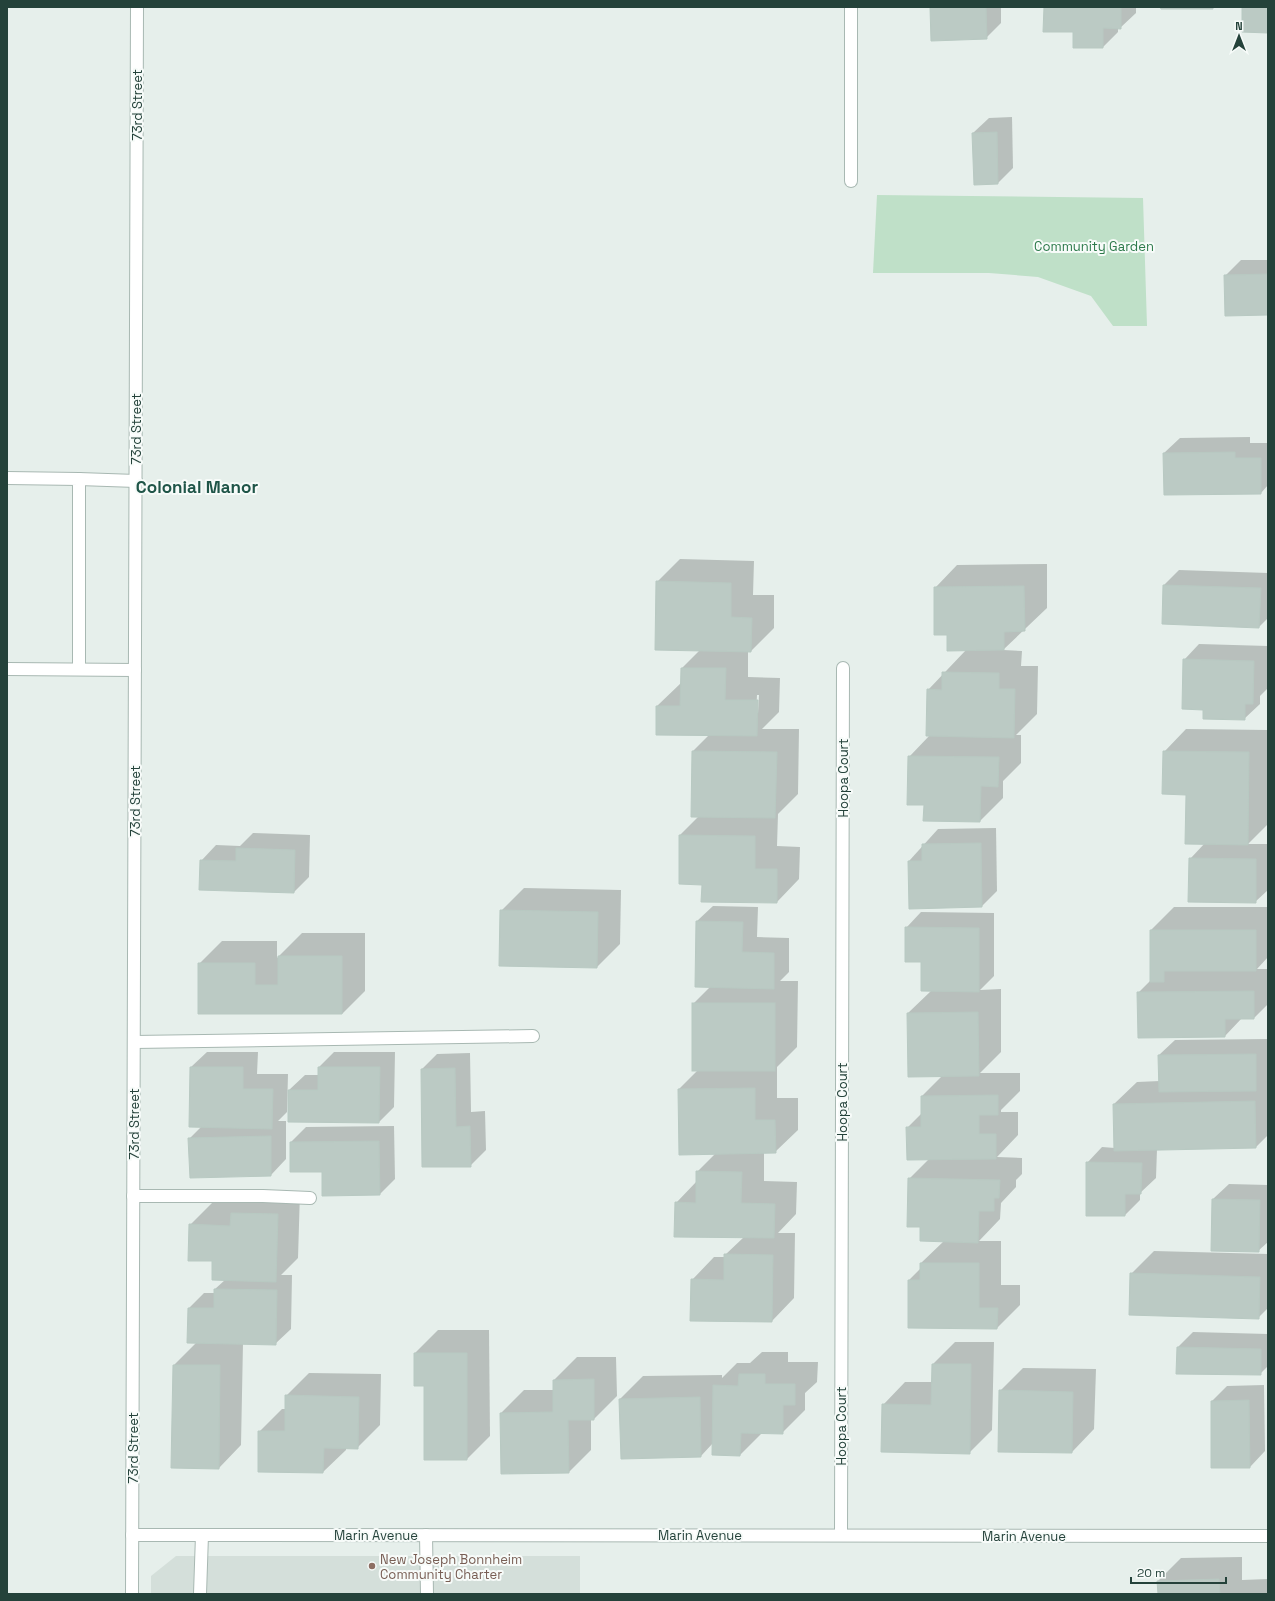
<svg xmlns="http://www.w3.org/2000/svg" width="1275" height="1601" font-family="'Space Grotesk',sans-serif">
<rect width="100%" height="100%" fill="#e6efeb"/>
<path fill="#d4dfda" d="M176 1556H580V1594H151V1576Z"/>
<path fill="#bfe0c8" d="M877 195 1143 198 1147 326H1113L1091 296 1038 277 989 273H873Z"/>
<g fill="#0003" fill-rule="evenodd">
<path d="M931 7H1001V23L986 38Z"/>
<path d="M1045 7H1136V13L1120 28H1118V32L1103 47H1074V31Z"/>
<path d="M1012 117 1013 168 998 183 973 133 989 118Z"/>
<path d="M1241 260H1268V314L1225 276Z"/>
<path d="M1250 437V443H1268V485L1261 493 1165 494 1164 453 1180 438Z"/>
<path d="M680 559 754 561 753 595H774V628L751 651H748V677L780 678 779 712 762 729H799L798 794 778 814 777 846 800 847 799 879 777 902 703 884 680 835 699 816 693 751 710 734 657 706 681 683 682 668 700 650 657 582ZM757 695H759L758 713H756Z"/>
<path d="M1047 564V608L1003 650 1022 651 1021 666H1038L1037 714 1016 735H1021V763L1003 781V798L980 821 925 804 909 757 930 735 928 690 966 650 948 634 935 588 957 565Z"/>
<path d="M1179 570 1268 573V618L1259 627 1163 623 1164 585Z"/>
<path d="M1199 644 1268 646V688L1260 696V704L1244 719 1204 709 1184 660Z"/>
<path d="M1186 729 1268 730V824L1248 844H1268V890L1255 902 1190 859 1205 843 1187 794 1164 752Z"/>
<path d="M996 828 997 891 982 906 909 861 938 829Z"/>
<path d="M253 833 310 835 309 877 294 892 201 861 216 845 240 846Z"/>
<path d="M524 888 621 890 620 944 597 967 501 911Z"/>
<path d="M713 906 758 907 757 937 789 938V972L780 981H798L797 1047 777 1067V1098H798V1130L775 1152 764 1153V1181L797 1182 796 1214 778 1233H795L794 1298 772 1321 692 1280 714 1257H725V1255L744 1237 676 1203 697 1181V1172L716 1153 679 1089 698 1070 693 1004 711 986 697 921Z"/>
<path d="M1174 907H1268V957L1257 969H1268V1004L1254 1018H1242L1225 1036 1138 993 1151 980V930Z"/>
<path d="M921 912 994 913V976L980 990 1001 989V1052L980 1073H1020V1091L1001 1110V1112H1018V1135L997 1157 1022 1158V1174L1016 1180V1187L1001 1203 1000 1219 979 1241H1001V1285H1020V1305L997 1328 909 1280 921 1268V1263L944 1241 909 1179 929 1159 907 1128 922 1113V1096L943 1075 908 1013 931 991 922 961 906 928Z"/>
<path d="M302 933H365V991L342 1014H199V964L222 941H277V958Z"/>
<path d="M1268 1039V1135L1256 1147 1157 1149 1156 1178 1140 1193V1200L1125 1215 1087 1163 1102 1147 1115 1148 1114 1104 1137 1082 1160 1081 1159 1055 1175 1040Z"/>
<path d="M207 1052H258L257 1074H288L287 1112 278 1121H286V1159L271 1175 191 1177 189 1139 202 1126 191 1067Z"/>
<path d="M334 1052H395L394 1107 379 1122 289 1090 305 1075H319V1067Z"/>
<path d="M470 1053 471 1112 485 1111 486 1150 470 1166 422 1069 437 1054Z"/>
<path d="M394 1126 395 1179 380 1194 323 1171 291 1142 306 1127Z"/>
<path d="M1229 1184 1268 1185V1242L1258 1251 1213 1199Z"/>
<path d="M254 1191 300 1192 298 1258 281 1275H292L291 1329 275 1344 243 1343 241 1445 219 1468 174 1365 197 1342 189 1308 204 1293H215V1289L225 1280 190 1225 213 1202 243 1203Z"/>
<path d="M1154 1251 1268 1254V1308L1258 1318 1131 1274Z"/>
<path d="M438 1330H489L490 1436 467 1459 425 1385 415 1353Z"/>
<path d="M1193 1332 1268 1334V1366L1260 1374 1178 1347Z"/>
<path d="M955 1342H994L992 1430 969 1453 883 1405 905 1382H932L933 1364Z"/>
<path d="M762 1352H788V1362H818L817 1382 805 1393V1410L782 1433H762L740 1455 713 1443 701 1456 620 1399 643 1376 722 1375V1378L737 1363H750Z"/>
<path d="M577 1357H616L617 1396 594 1419H591V1450L569 1472 501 1413 524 1390H554V1380Z"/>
<path d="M1023 1368 1096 1369 1094 1429 1072 1452 1000 1391Z"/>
<path d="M309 1373 381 1374 380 1425 357 1448 346 1447V1450L323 1472 259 1432 282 1409H286V1396Z"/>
<path d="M1264 1385 1265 1451 1250 1467 1212 1401 1227 1386Z"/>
<path d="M1242 1557V1580L1268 1579V1594H1159L1158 1581 1181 1558Z"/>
</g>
<g fill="#bbcac4" stroke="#b8c9c2">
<path d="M930 7H986L987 39 931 41Z"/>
<path d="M1044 7H1121V29L1103 28V48H1073V32H1043Z"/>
<path d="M1160 7H1213V9H1161Z"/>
<path d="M1242 7H1268V33L1242 32Z"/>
<path d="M997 132 998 184 974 185 972 133Z"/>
<path d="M1268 274V315L1225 316 1224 275Z"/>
<path d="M1235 452V458H1261V494L1164 495 1163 453Z"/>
<path d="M656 581 731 583V617L752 618 751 652 655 650Z"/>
<path d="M1163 585 1261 588 1259 628 1162 624Z"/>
<path d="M1024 586 1025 631 1004 632V650L947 651V635H934V587Z"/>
<path d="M1183 659 1254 661 1253 704H1245V720L1203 719V710L1182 709Z"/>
<path d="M681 668H726L725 700H758L757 736 656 735V706H680Z"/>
<path d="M942 672 999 673V689H1015L1014 738 926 736 927 689 942 690Z"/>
<path d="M692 751 777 752 775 818 691 817Z"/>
<path d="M1163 751 1249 752 1248 845 1185 844 1186 795 1162 794Z"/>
<path d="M908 756 999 757 998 787 981 786 980 822 923 821 924 805H907Z"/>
<path d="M679 835 755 836V869H777V903L701 902 702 885 679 884Z"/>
<path d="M981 843 982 907 909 909 908 861H922V844Z"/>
<path d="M236 848 295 850 294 893 199 890 200 860 236 861Z"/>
<path d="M1189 858 1256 859V903L1188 902Z"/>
<path d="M500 910 598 912 597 968 499 966Z"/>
<path d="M696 921 743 922 742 952 774 953V989L695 987Z"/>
<path d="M905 927 979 928V992L921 991V962H905Z"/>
<path d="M1150 930H1256V971H1164V982H1150Z"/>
<path d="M278 956H342V1014H198V963H255V985H278Z"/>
<path d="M1254 991V1019H1225V1037L1138 1038 1137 992Z"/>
<rect x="692" y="1003" width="83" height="68"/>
<path d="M978 1012 979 1076 908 1077 907 1013Z"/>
<path d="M1256 1054V1091L1159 1092 1158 1055Z"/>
<path d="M190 1067H243V1089H273L272 1129 189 1127Z"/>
<path d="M318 1067H380L379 1123 288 1122V1090H318Z"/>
<path d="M455 1068 456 1127 470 1126 471 1167H422L421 1069Z"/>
<path d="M755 1088V1120H775L776 1153 679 1155 678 1089Z"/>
<path d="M998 1095V1115H979V1134H996V1159L907 1160 906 1127H921V1096Z"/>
<path d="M1255 1101 1256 1148 1114 1151 1113 1104Z"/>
<path d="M271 1136V1176L190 1178 188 1138Z"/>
<path d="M379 1141 380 1195 322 1196V1172H290V1142Z"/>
<path d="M1086 1162 1142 1163 1141 1194H1125V1216H1086Z"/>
<path d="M696 1171 742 1172 741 1203 775 1204 774 1238 674 1237 675 1202 696 1203Z"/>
<path d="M908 1178 1000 1180 999 1198H994V1211H979L978 1243 920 1241V1227H907Z"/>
<path d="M1212 1199 1260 1200 1259 1252 1211 1251Z"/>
<path d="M231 1213 278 1214 276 1282 212 1280V1261H188L189 1224 230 1226Z"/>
<path d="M724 1254 773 1255 772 1322 690 1321 691 1279 724 1280Z"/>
<path d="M920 1263H979V1308H998L997 1329 908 1328V1280H920Z"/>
<path d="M1130 1273 1260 1277 1259 1319 1129 1315Z"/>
<path d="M214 1289 277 1290 276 1345 187 1343 188 1308H214Z"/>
<path d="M1177 1347 1261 1349V1375L1176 1374Z"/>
<path d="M414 1353H467V1460H424V1386H414Z"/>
<path d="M932 1364H971L970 1454 881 1452 882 1404 931 1405Z"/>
<path d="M173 1365H220L219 1469 171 1468Z"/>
<path d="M739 1374H765V1384H795V1405H783V1434L741 1433 740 1456 712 1455 713 1385 738 1386Z"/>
<path d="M594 1379V1420H568L569 1473 501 1474 500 1413 553 1412V1380Z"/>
<path d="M999 1390 1073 1392 1072 1453 998 1452Z"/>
<path d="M285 1395 359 1397 358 1449 324 1448 323 1473 258 1472V1431H285Z"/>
<path d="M700 1397 701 1457 621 1459 619 1399Z"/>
<path d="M1249 1400 1250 1468H1211V1401Z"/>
<path d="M1219 1579 1220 1594H1158L1157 1581Z"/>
</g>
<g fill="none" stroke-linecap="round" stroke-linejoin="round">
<defs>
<g id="minor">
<path d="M851 7V181"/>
<path d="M7 478 79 479V669"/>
<path d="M79 479 136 481"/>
<path d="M7 669 135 670"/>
<path d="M134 1042 533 1036"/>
<path d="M133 1196H263L310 1198"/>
<path d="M132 1535 1268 1536"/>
<path d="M426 1535 427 1594"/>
<path d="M841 1535 843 668"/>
<path d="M132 1594 137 7"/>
<path d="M200 1594 202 1535"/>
</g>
</defs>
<use href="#minor" stroke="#a8b8b2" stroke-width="14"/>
<use href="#minor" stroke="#fff" stroke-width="12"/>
</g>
<circle fill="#8d6e63" stroke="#f7fbf9" stroke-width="1.5" cx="372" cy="1566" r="4"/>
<g text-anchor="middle" stroke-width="4" stroke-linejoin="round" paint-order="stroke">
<g font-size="13" fill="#24423a" stroke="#f7fbf9">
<text transform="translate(137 105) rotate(-90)" y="5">73rd Street</text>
<text transform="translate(136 429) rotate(-90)" y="5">73rd Street</text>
<text transform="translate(843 778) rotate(-90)" y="5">Hoopa Court</text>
<text transform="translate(135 801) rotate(-90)" y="5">73rd Street</text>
<text transform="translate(842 1102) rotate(-90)" y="5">Hoopa Court</text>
<text transform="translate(134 1124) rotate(-90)" y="5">73rd Street</text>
<text transform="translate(841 1426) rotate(-90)" y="5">Hoopa Court</text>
<text transform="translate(133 1448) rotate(-90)" y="5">73rd Street</text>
<text x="376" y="1540">Marin Avenue</text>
<text x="700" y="1540">Marin Avenue</text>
<text x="1024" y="1541">Marin Avenue</text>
</g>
<g font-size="13" fill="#2d7a4b" stroke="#f7fbf9">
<text x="1094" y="251">Community Garden</text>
</g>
<g font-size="13" fill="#785e54" stroke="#f7fbf9" text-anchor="start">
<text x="380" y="1564">New Joseph Bonnheim<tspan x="380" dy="15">Community Charter</tspan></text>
</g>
<g font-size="17" font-weight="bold" fill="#1f5548" stroke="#f7fbf9">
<text x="197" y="493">Colonial Manor</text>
</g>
</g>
<rect width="1275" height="1601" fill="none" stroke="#24423a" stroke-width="16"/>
<g transform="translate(1239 36)" stroke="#f7fbf9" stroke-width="3" paint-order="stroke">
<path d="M0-3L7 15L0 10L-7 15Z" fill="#24423a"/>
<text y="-6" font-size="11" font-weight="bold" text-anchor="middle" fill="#24423a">N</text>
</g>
<path d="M1131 1577v6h95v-6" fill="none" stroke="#24423a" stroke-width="2"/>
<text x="1137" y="1577" font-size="12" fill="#24423a" stroke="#f7fbf9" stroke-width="3" paint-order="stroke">20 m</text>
</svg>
